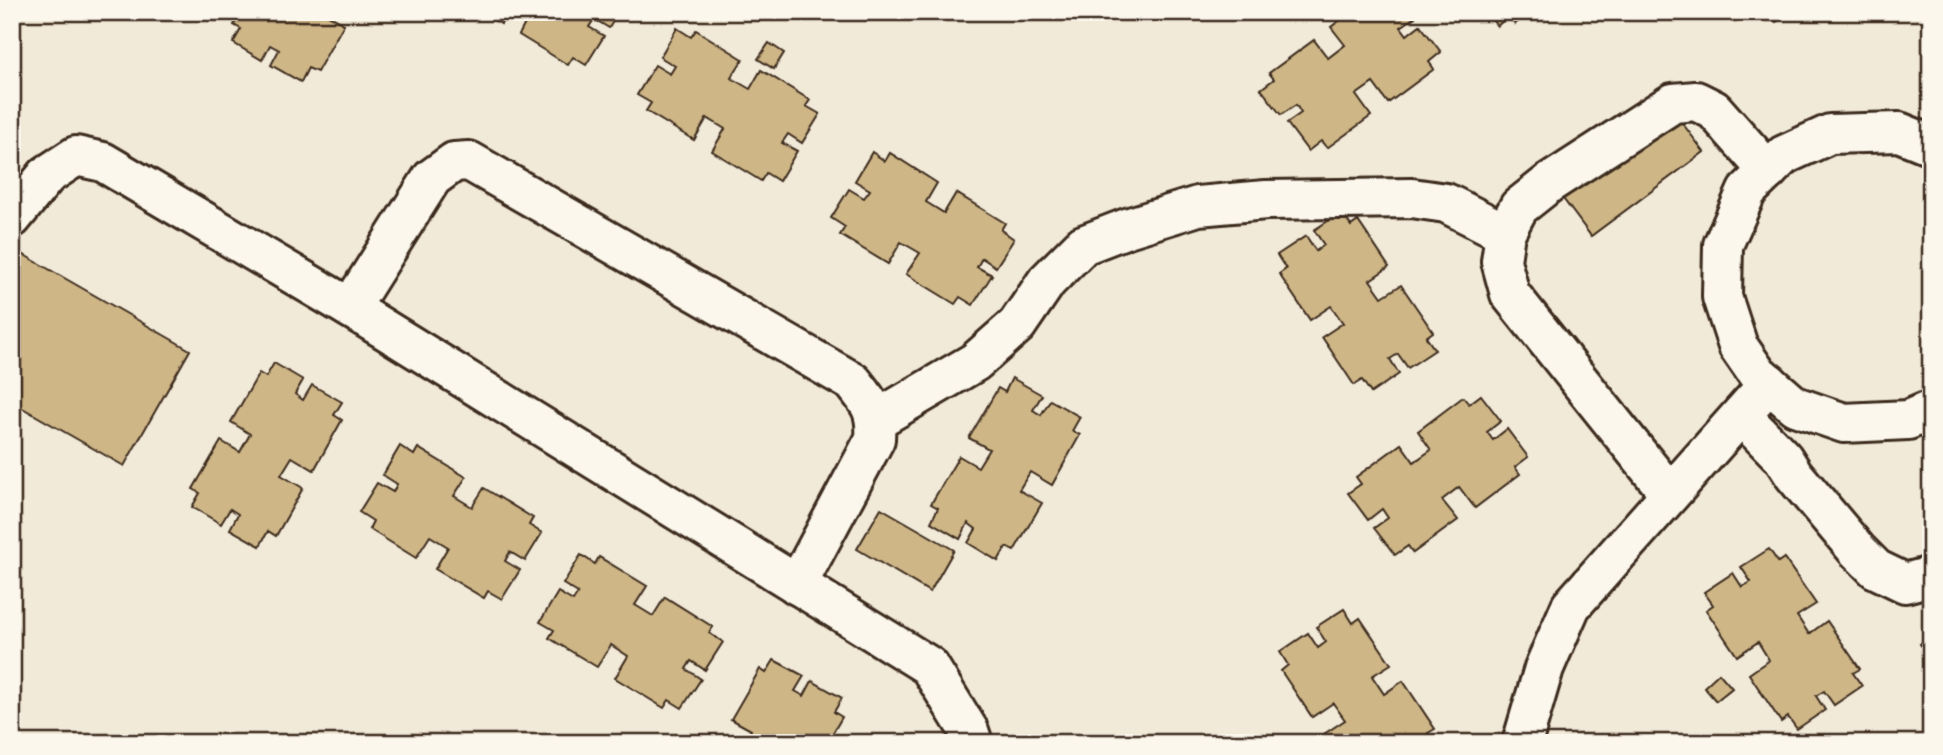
<svg xmlns="http://www.w3.org/2000/svg" width="1943" height="755" font-family="Caveat,sans-serif">
<rect width="100%" height="100%" fill="#f2ead8"/>
<filter id="ink" filterUnits="userSpaceOnUse"><feTurbulence type="fractalNoise" baseFrequency=".0143" numOctaves="2"/><feDisplacementMap in="SourceGraphic" scale="14" xChannelSelector="R" yChannelSelector="G"/><feConvolveMatrix kernelMatrix="1 2 1 2 8 2 1 2 1" color-interpolation-filters="sRGB"/></filter>
<g filter="url(#ink)">
<g fill="#ceb686" stroke="#3b2a1e" stroke-width="2">
<path d="M241 12H323L344 24 317 72 308 68 301 82 271 65 279 50 270 45 262 60 233 43 241 29 234 25Z"/>
<path d="M481 12H508L501 24Z"/>
<path d="M531 12H619L609 28 594 19 589 27 604 36 586 65 573 57 568 65 519 35Z"/>
<path d="M1351 12H1411L1415 17 1401 27 1407 35 1420 25 1441 52 1429 62 1434 69 1388 103 1373 83 1356 95 1371 116 1327 148 1321 141 1308 151 1287 123 1301 113 1296 105 1281 115 1261 89 1274 79 1269 73 1314 40 1328 58 1345 45 1331 27Z"/>
<path d="M1486 12H1530L1515 24 1509 16 1497 26Z"/>
<path d="M1769 12H1791L1776 22Z"/>
<path d="M677 28 691 37 696 30 743 59 731 78 750 89 761 70 810 100 806 106 820 114 802 143 788 134 782 143 797 151 779 181 766 173 761 181 712 151 725 129 707 118 694 140 646 111 651 103 637 95 655 65 670 74 675 66 660 57Z"/>
<path d="M769 43 784 53 774 69 758 59Z"/>
<path d="M1671 108 1704 152 1591 236 1558 192Z"/>
<path d="M872 152 885 161 890 153 937 183 926 202 944 213 956 193 1005 223 1001 230 1014 239 996 267 982 258 977 267 992 275 973 305 960 297 955 304 906 274 920 253 901 242 888 264 840 235 845 227 831 218 849 189 864 198 870 190 855 181Z"/>
<path d="M1342 212 1351 226 1358 221 1389 267 1370 280 1382 297 1401 285 1433 332 1426 337 1435 350 1408 368 1398 354 1390 359 1399 374 1371 393 1362 380 1354 385 1322 337 1343 323 1331 306 1310 320 1279 274 1286 269 1277 255 1306 236 1316 251 1324 245 1314 230Z"/>
<path d="M12 248 190 350 124 466 12 402Z"/>
<path d="M274 363 303 380 295 394 303 400 312 385 342 402 334 415 342 420 314 470 292 457 281 475 303 488 276 536 268 531 260 546 230 529 238 514 230 509 221 524 192 507 200 493 193 489 221 441 240 452 250 434 231 422 259 373 266 377Z"/>
<path d="M1012 378 1042 395 1033 410 1041 415 1050 400 1080 417 1072 431 1080 435 1052 485 1030 472 1019 490 1042 503 1014 551 1006 547 998 561 968 543 976 529 968 523 960 539 931 522 938 508 931 504 959 456 978 467 989 449 969 438 998 388 1005 392Z"/>
<path d="M1481 395 1501 421 1487 432 1493 440 1507 429 1528 457 1515 467 1520 474 1475 508 1459 487 1442 500 1458 520 1413 553 1408 546 1395 555 1374 528 1388 518 1382 509 1368 520 1348 493 1361 484 1356 477 1401 444 1414 462 1431 450 1418 431 1463 397 1469 404Z"/>
<path d="M400 446 414 455 418 448 466 477 454 496 472 507 484 488 533 518 529 525 542 533 525 561 510 552 505 561 520 570 502 599 488 591 484 598 435 569 448 547 430 536 416 558 369 529 373 521 359 512 377 483 393 492 397 484 383 475Z"/>
<path d="M881 508 954 550 930 592 857 549Z"/>
<path d="M1769 549 1778 562 1784 558 1816 604 1797 616 1809 634 1827 621 1860 669 1853 673 1862 686 1834 705 1824 691 1816 696 1825 710 1797 729 1788 717 1781 722 1749 674 1769 660 1758 642 1737 656 1706 610 1713 605 1704 592 1733 573 1742 587 1751 582 1741 567Z"/>
<path d="M581 555 595 564 599 557 647 586 635 605 653 616 665 597 713 627 709 633 723 642 705 670 691 661 686 669 701 679 682 708 669 700 664 708 615 678 628 656 611 645 597 667 549 638 554 630 540 622 558 592 573 601 578 593 563 584Z"/>
<path d="M1344 609 1353 623 1360 618 1391 664 1372 676 1384 694 1403 681 1435 729 1428 733 1435 743H1330L1324 734 1345 720 1333 703 1312 717 1281 671 1288 665 1280 652 1308 633 1318 648 1326 642 1316 627Z"/>
<path d="M1931 635V659L1920 644Z"/>
<path d="M774 660 804 676 795 691 804 696 812 681 842 698 834 712 842 717 827 743H744L751 730 731 719 760 669 766 673Z"/>
<path d="M1719 673 1732 688 1716 701 1704 687Z"/>
</g>
<g fill="none" stroke-linecap="round" stroke-linejoin="round">
<defs>
<g id="minor">
<path d="M1931 145 1899 132 1830 134 1784 155 1747 191 1723 245 1722 297 1738 346 1756 372 1795 406 1844 423 1908 420 1931 410"/>
<path d="M12 218 47 175 76 156 103 162 350 308 929 666 969 731 973 743"/>
<path d="M350 308 432 178 454 162 469 161 853 382C870 403 877 411 875 439L797 585"/>
<path d="M1741 415 1783 458 1794 475 1857 550 1876 569 1905 583 1931 576"/>
<path d="M876 420 975 362 1017 325 1047 281 1083 245 1127 228 1198 206 1266 200 1412 198 1446 203 1505 233"/>
<path d="M1670 494 1510 294 1501 261 1505 233 1519 207 1548 184 1673 103 1696 101 1714 110 1768 171"/>
<path d="M1522 743 1544 668 1571 606 1769 383"/>
</g>
</defs>
<use href="#minor" stroke="#3b2a1e" stroke-width="44"/>
<use href="#minor" stroke="#fbf7ec" stroke-width="38"/>
</g>
</g>
<rect width="1943" height="755" fill="none" stroke="#fbf7ec" stroke-width="42"/>
<rect x="21" y="21" width="1901" height="713" fill="none" stroke="#3b2a1e" stroke-width="2.5" filter="url(#ink)"/>
</svg>
